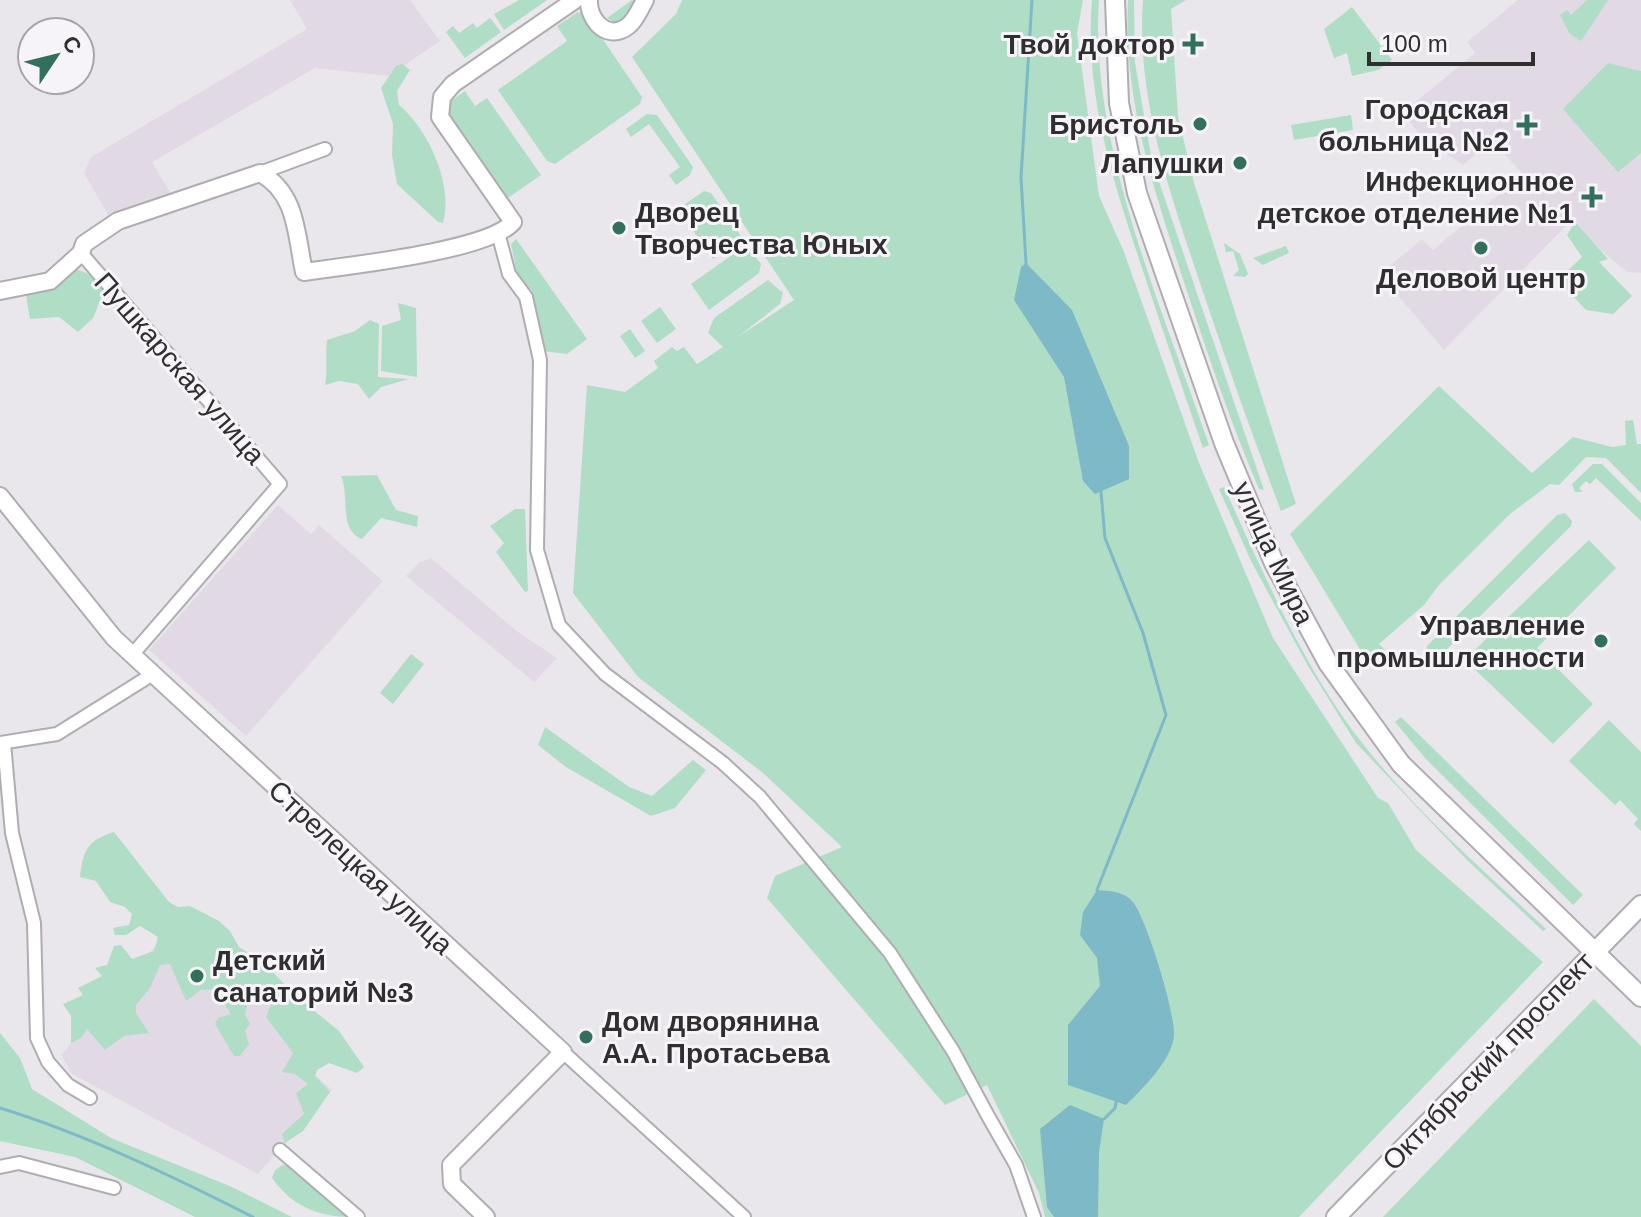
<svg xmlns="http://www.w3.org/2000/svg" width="1641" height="1217" font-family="Arial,sans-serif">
<rect width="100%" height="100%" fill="#eae7ec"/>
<g fill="#e1dae5">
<path d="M290 0H410L440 41 389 76 315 68 152 162 173 197 112 222 84 173 91 157 307 29Z"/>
<path d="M1518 0H1641V273L1627 272 1569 223 1444 350 1380 274 1422 239 1433 250 1523 174 1492 140 1463 165 1423 138 1402 113 1475 53 1467 42Z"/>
<path d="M278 505 311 534 319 525 383 581 246 736 149 650Z"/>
<path d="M431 558 518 632 557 658 534 682 406 576 420 562Z"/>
<path d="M189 907 340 1045 314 1074 332 1090 258 1174 72 1074 61 1055Z"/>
</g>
<g fill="#b0ddc6">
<path d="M519 0H547L504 30 494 14Z"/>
<path d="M632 0 636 2 624 20 613 22 607 18Z"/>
<path d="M682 0H1083L1077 33 1099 196 1124 252 1199 463 1273 638 1378 798 1388 803 1416 850 1543 962 1299 1217H1045L1039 1193 987 1085 945 1105 767 898 775 876 842 847 763 773 638 677 573 593 587 385 625 392 658 368 654 361 672 347 677 351 684 347 697 364 723 347 708 333 714 318 768 280 783 293 780 304 739 336 794 300 632 57 676 14Z"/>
<path d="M1092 0H1099C1089 145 1163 309 1209 445L1203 448C1182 388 1162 328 1142 268 1113 181 1084 93 1092 0Z"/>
<path d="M1128 0H1134L1135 63 1152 161 1264 490 1259 489C1229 419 1205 346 1181 273 1152 183 1123 96 1128 0Z"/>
<path d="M1143 0H1186L1171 9 1178 116 1194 183 1296 504 1281 511C1252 435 1225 358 1199 280 1169 190 1136 96 1143 0Z"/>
<path d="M1587 0H1608L1581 41 1570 34 1560 15 1567 10 1571 15Z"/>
<path d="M1352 7 1392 60 1378 70 1352 76 1347 53 1334 58 1324 29Z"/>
<path d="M578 12 587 16 642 97 640 104 555 164 547 161 498 90 567 41 557 26Z"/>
<path d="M490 18 501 32 465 58 446 32 453 26 459 33 473 23 477 28Z"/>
<path d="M1608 63 1641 71V153L1618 172 1563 109Z"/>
<path d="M402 64 410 70 397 91 399 105C428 129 454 185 443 223L438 222 397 184 392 155 393 124 381 88 396 66Z"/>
<path d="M465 91 475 106 487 98 541 175 505 200 447 119 451 101Z"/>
<path d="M647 114 657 115 693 167 690 175 676 185 669 175 680 167 649 124 631 137 626 129Z"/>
<path d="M1351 115 1353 130 1294 140 1291 125Z"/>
<path d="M704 191 711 193 743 239 713 259 678 209Z"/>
<path d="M1575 222 1608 259 1599 262 1632 296 1613 314 1586 310 1558 280 1582 257 1567 235Z"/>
<path d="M516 239 587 339 567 354 543 351 532 291 517 274 511 244Z"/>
<path d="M1224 243 1240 254 1248 274 1245 277 1233 276 1239 270 1233 251 1226 252Z"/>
<path d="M746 245 761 264 759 273 709 310 691 284Z"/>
<path d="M1286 246 1289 253 1263 265 1253 258Z"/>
<path d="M76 269 91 275 105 289 93 318 78 332 59 317 30 319 26 295C42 286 65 286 76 269Z"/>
<path d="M398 303 416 308 417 377 381 371 382 326 401 320Z"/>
<path d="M660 307 676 329 657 343 641 321Z"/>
<path d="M370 320 379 324 378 377 409 379 381 387 369 399 358 384 339 381 325 385C328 369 325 356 327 340L355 331Z"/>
<path d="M630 329 645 351 635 358 620 336Z"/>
<path d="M1439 386 1532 473 1573 437 1612 447 1626 445 1625 421 1633 420 1637 444H1641V493L1606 458 1586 457 1559 485 1550 484 1510 514 1439 585 1424 605 1379 644 1385 650 1375 660 1364 656 1290 534Z"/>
<path d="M1593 464H1602L1641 503V521L1596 478 1590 484 1586 481 1579 488 1583 492H1575L1572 484Z"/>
<path d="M377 475 396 510 418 516 417 527 381 518 362 539C338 530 350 496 341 476Z"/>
<path d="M1224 487C1263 572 1305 671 1363 744 1416 812 1483 870 1546 929L1543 931 1467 860 1356 743 1308 666 1251 561 1219 489Z"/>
<path d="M515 509H525L528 591 525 592 496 552 504 543 490 526Z"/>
<path d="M1565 513 1572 521 1571 526 1439 657 1433 660 1428 656 1427 646 1557 515Z"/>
<path d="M1589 540 1616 568 1537 648 1593 704 1553 744 1465 660 1495 630 1506 640 1510 635 1500 625Z"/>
<path d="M411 654 424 664 393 704 380 693Z"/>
<path d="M1401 717 1583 895 1573 905 1426 759 1395 722Z"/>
<path d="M1609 720 1641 752V831L1634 824 1638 819 1620 800 1615 805 1569 761Z"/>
<path d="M545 727 629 787 652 796 693 760 706 770 675 808 651 816 566 767 538 745Z"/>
<path d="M114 832 169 902 178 907 190 906 219 921 230 931 239 947 263 962 295 995 339 1031 364 1067 357 1073 329 1063 317 1070 315 1076 330 1092 303 1131 285 1143 282 1134 304 1114 296 1093 308 1084 295 1074 282 1072 293 1053 266 1017 274 997 264 984 250 992 245 1014 250 1024 245 1031 249 1044 240 1056H234L215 1024 218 1018 231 1014 215 989 201 990 186 1001 170 964 160 965 150 988 136 1005V1013L149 1033 124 1036 105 1050 87 1029 81 1038 71 1043V1016L63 1004 83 995 78 988 102 976 95 968 107 965 114 946 121 945 132 959 154 951 158 937 140 926 126 935H115L113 928 129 925 132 914 125 907 110 902 96 881 80 877C83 851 87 840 114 832Z"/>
<path d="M1594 999 1641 1046V1217H1383Z"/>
<path d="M0 1033 20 1058 32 1089 111 1138 232 1187 292 1217H195L75 1157 0 1141Z"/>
<path d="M283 1165 291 1167 351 1217C318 1217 292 1206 272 1178L275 1170Z"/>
</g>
<g fill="#7db9c6">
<path d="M1026 263 1072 310 1129 446V479L1095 494 1083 481 1064 377 1014 300 1021 267Z"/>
<path d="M1097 890C1112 891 1127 892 1135 905 1148 925 1175 1012 1174 1035 1173 1059 1142 1089 1126 1105L1068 1085V1025L1100 986 1097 958 1080 935 1083 912Z"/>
<path d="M1070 1105 1104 1119 1099 1152 1098 1217H1054L1047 1207 1040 1129Z"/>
</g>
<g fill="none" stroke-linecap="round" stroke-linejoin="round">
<g stroke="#7db9c6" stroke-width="3">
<path d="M1026 263 1021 177 1032 0"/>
<path d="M1097 890 1166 715 1143 633 1105 538 1101 492"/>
<path d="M0 1108C87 1135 172 1176 253 1217"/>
<path d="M1104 1119 1115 1108 1116 1102"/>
</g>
<defs>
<g id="minor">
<path d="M260 173 325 149"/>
<path d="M498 233 509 274 526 297 540 360 537 550 559 625 605 674 723 763 760 797 890 953 953 1051 988 1116 1016 1165 1034 1217"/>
<path d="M81 253 280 484 132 655"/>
<path d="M0 743 57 734 153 674"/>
<path d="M4 743 12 833 34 923 37 1038 48 1062 68 1085 90 1098"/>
<path d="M563 1052 744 1217"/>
<path d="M280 1150 358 1217"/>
<path d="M0 1167 19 1163 114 1188"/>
</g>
<g id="tertiary">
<path d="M589 0C588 16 602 37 621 30 633 26 639 11 645 0"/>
<path d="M0 291 50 281 81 253 84 244 118 221 260 173C297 193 296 234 304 272 345 266 489 251 513 222L440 117 442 97 453 84 575 0"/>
<path d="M0 496 114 638 563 1052 451 1165 452 1184 486 1217"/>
</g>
<g id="secondary">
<path d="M1115 0 1119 103 1137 193 1224 443 1274 563 1328 663 1401 764 1641 997"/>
<path d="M1336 1217 1641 905"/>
</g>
</defs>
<use href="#minor" stroke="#b0adb2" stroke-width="16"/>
<use href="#tertiary" stroke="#b0adb2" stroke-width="20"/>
<use href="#secondary" stroke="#b0adb2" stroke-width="22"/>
<use href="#minor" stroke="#fff" stroke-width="12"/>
<use href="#tertiary" stroke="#fff" stroke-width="16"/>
<use href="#secondary" stroke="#fff" stroke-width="18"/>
</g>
<g fill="#33705c" stroke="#f7f4f9" stroke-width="3">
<path d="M1189 32h8v8h8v8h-8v8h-8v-8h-8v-8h8z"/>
<circle cx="1200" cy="124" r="8"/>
<path d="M1523 113h8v8h8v8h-8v8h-8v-8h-8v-8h8z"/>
<circle cx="1240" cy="163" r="8"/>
<path d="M1588 185h8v8h8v8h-8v8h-8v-8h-8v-8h8z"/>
<circle cx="619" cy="228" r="8"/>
<circle cx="1481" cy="248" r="8"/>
<circle cx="1601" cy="641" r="8"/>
<circle cx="197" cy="976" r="8"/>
<circle cx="586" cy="1037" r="8"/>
</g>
<g text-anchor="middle" stroke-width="6" stroke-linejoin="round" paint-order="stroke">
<g font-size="28" font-weight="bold" fill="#302f30" stroke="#f7f4f9" text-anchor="end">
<text x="1175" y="54">Твой доктор</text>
<text x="1509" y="119">Городская<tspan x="1509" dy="32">больница №2</tspan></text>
<text x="1184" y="134">Бристоль</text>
<text x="1224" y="173">Лапушки</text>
<text x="1574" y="191">Инфекционное<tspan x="1574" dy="32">детское отделение №1</tspan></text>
<text x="635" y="222" text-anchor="start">Дворец<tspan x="635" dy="32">Творчества Юных</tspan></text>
<text x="1481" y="288" text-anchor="middle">Деловой центр</text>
<text x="1585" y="635">Управление<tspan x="1585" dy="32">промышленности</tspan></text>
<text x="213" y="970" text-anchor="start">Детский<tspan x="213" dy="32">санаторий №3</tspan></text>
<text x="602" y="1031" text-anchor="start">Дом дворянина<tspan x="602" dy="32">А.А. Протасьева</tspan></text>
</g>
<g font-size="28" fill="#302f30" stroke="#f7f4f9">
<text transform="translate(180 368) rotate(49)" y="10">Пушкарская улица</text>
<text transform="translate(1274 553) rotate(65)" y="10">улица Мира</text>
<text transform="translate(361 867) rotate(43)" y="10">Стрелецкая улица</text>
<text transform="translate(1488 1061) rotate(-46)" y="10">Октябрьский проспект</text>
</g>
</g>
<g transform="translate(56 56) rotate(55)"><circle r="38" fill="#f7f4f9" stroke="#a7a5a9" stroke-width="2"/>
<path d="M0-6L14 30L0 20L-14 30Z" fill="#33705c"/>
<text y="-12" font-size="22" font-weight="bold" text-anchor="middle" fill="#302f30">С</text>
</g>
<path d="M1369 52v12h164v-12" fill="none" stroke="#302f30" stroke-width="4"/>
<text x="1381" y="52" font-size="24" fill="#302f30" stroke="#f7f4f9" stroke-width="6" paint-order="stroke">100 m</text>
</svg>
